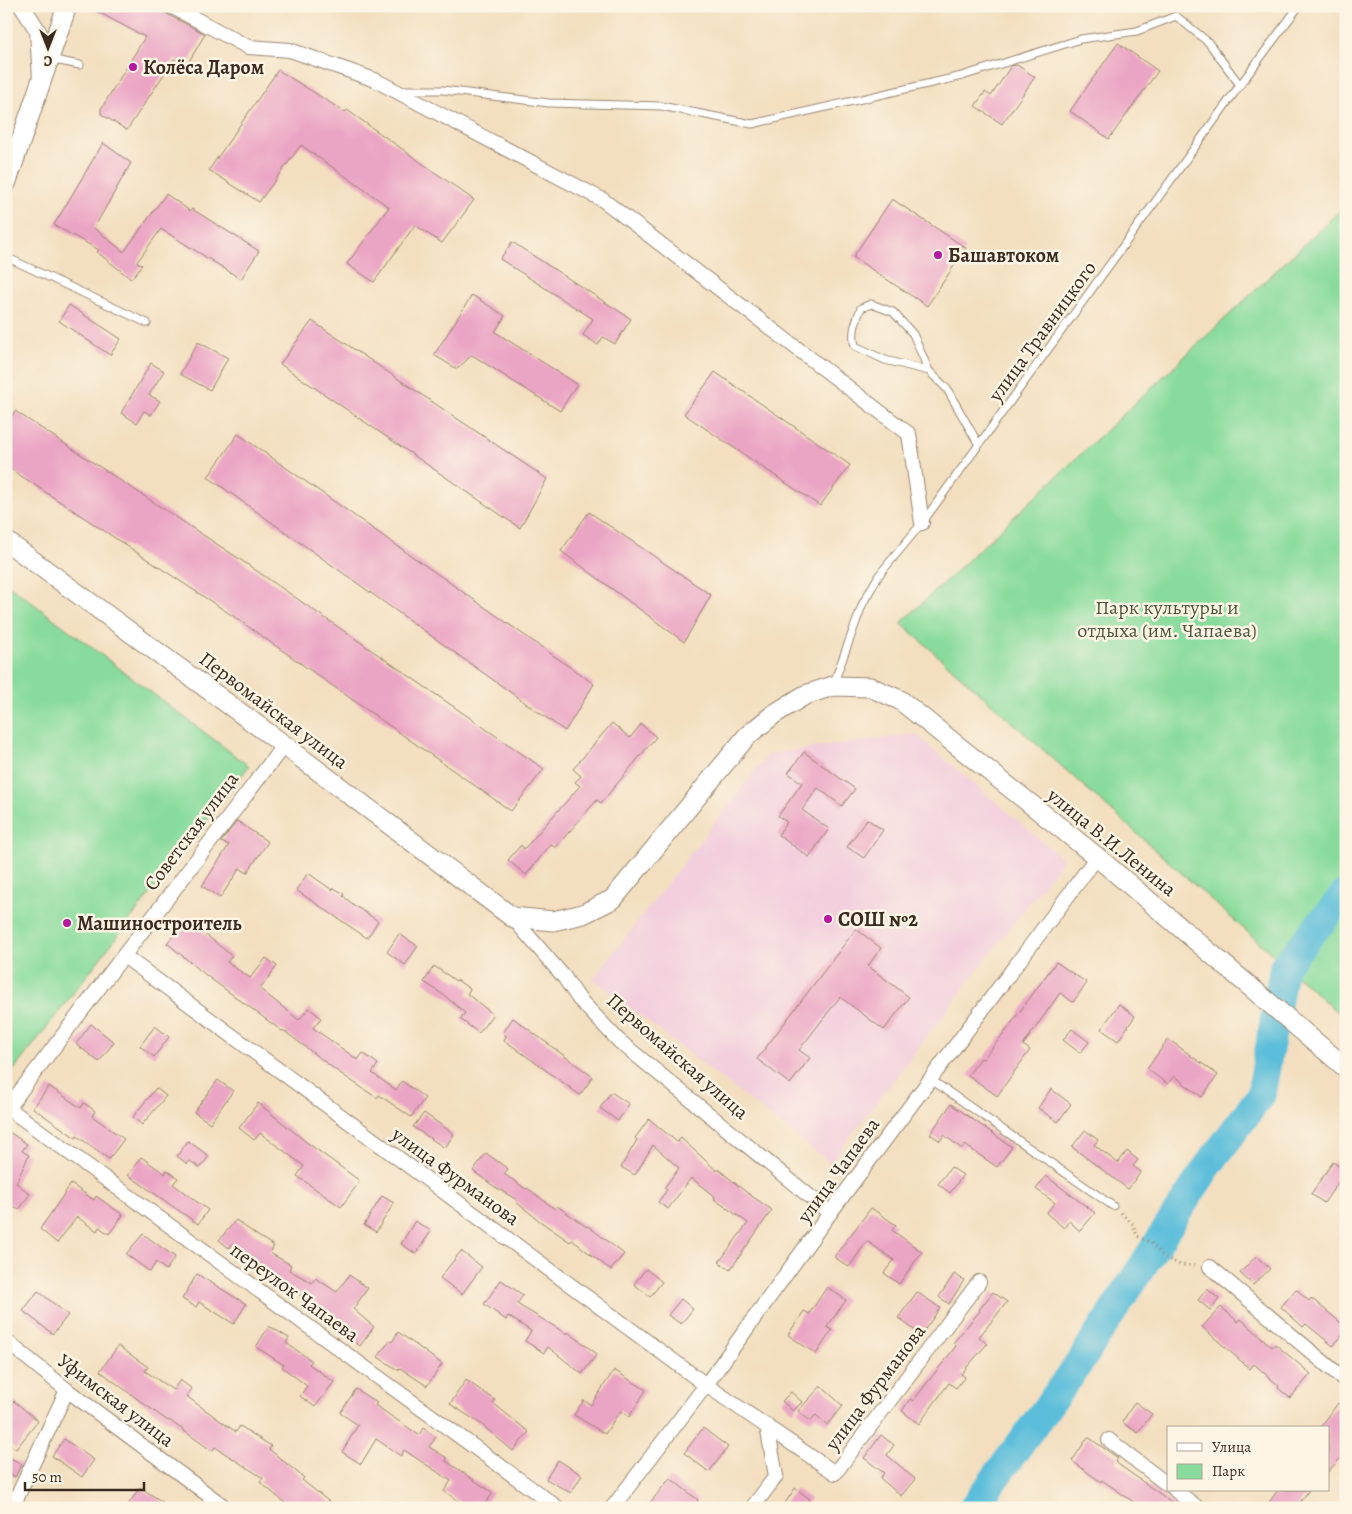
<svg xmlns="http://www.w3.org/2000/svg" width="1352" height="1514" font-family="Alegreya,serif">
<rect width="100%" height="100%" fill="#fcf5e5"/>
<filter id="ink" filterUnits="userSpaceOnUse"><feTurbulence type="fractalNoise" baseFrequency=".02" numOctaves="2"/><feDisplacementMap in="SourceGraphic" scale="10" xChannelSelector="R" yChannelSelector="G"/><feConvolveMatrix kernelMatrix="1 2 1 2 8 2 1 2 1" color-interpolation-filters="sRGB"/></filter>
<filter id="wash" filterUnits="userSpaceOnUse"><feTurbulence type="fractalNoise" baseFrequency=".0096" numOctaves="4" result="noise"/><feDisplacementMap in="SourceGraphic" scale="20" xChannelSelector="R" yChannelSelector="G"/><feGaussianBlur stdDeviation="1.12" result="paint"/><feColorMatrix in="noise" values="0 0 0 0 0 0 0 0 0 0 0 0 0 0 0 0 0 1.4 0 .05"/><feComposite in="paint" operator="in"/></filter>
<g filter="url(#wash)">
<rect width="100%" height="100%" fill="#f3dfc0"/>
<path fill="#f3cfde" d="M915 734 1063 859 830 1163 593 979 768 754Z"/>
<g fill="#88db9c" stroke="#62825d">
<path d="M1346 205V1020L901 623Z"/>
<path d="M6 583 249 766 6 1080Z"/>
</g>
<g fill="none" stroke-linecap="round" stroke-linejoin="round">
<path stroke="#5cbeda" stroke-width="29" d="M973 1508 1080 1362 1207 1167 1261 1095 1284 966 1346 893"/>
</g>
<g id="blocks">
<g fill="#eba5c4">
<path d="M87 6H158L167 14 205 34 187 65 174 59 127 130 101 114V109L145 37Z"/>
<path d="M1118 43 1158 71 1109 139 1070 111Z"/>
<path d="M1017 65 1035 77 1002 124 975 106 985 92 991 96 1011 66Z"/>
<path d="M278 70 345 112 347 110 474 200 442 243 415 225 374 282 347 264 389 207 301 145 259 202 209 170Z"/>
<path d="M103 143 131 163 94 228 124 252 166 194 190 211 192 209 259 251 241 279 161 229 137 262 142 265 131 279 97 252 99 250 54 225Z"/>
<path d="M892 199 966 248 927 306 853 257Z"/>
<path d="M512 242 631 319 615 344 603 337 598 345 583 335 593 319 500 259Z"/>
<path d="M472 295 505 316 495 332 577 384 560 411 472 355 457 369 434 355Z"/>
<path d="M69 305 121 339 110 355 59 321Z"/>
<path d="M312 321 547 479 520 528 280 364Z"/>
<path d="M198 342 228 358 210 390 180 374Z"/>
<path d="M151 363 164 371 149 395 160 401 151 415 144 411 137 423 121 413Z"/>
<path d="M715 372 850 465 820 506 684 414Z"/>
<path d="M15 411 238 558 544 769 511 811 236 618 6 466V425Z"/>
<path d="M238 434 594 684 565 731 208 477Z"/>
<path d="M589 512 711 595 684 642 561 551Z"/>
<path d="M612 723 630 738 641 724 656 737 601 803 597 800 555 848 551 844 526 875 508 860 521 845 524 849 580 786 575 782 581 776 573 769Z"/>
<path d="M804 752 855 789 842 806 818 788 802 810 829 829 809 857 778 835 787 822 778 816 802 783 788 773Z"/>
<path d="M867 819 883 830 864 858 847 847Z"/>
<path d="M237 821 268 842 247 873 240 868 220 898 202 886 229 845 221 842Z"/>
<path d="M308 873 332 890 334 888 344 894 343 896 354 905 378 921 367 938 296 890Z"/>
<path d="M187 919 232 956 227 962 250 978 266 958 277 966 260 989 299 1020 309 1008 321 1018 313 1028 358 1060 363 1053 378 1064 372 1073 396 1090 402 1081 425 1098 411 1117 379 1095 377 1098 337 1071 283 1030 282 1031 207 976 167 943Z"/>
<path d="M856 929 881 948 868 966 909 997 884 1030 840 997 799 1050 810 1058 790 1084 757 1059Z"/>
<path d="M399 934 418 946 405 965 387 952Z"/>
<path d="M1056 962 1087 983 1073 1002 1060 993 1023 1045 1030 1050 997 1096 968 1075 981 1058 983 1059 1005 1032Z"/>
<path d="M434 966 456 981 457 980 470 989 467 994 493 1014 479 1033 460 1019 465 1013 445 996 424 982Z"/>
<path d="M1119 1004 1135 1016 1118 1041 1101 1029Z"/>
<path d="M513 1018 593 1077 580 1095 504 1040 506 1036 503 1033Z"/>
<path d="M91 1024 114 1042 99 1062 76 1044Z"/>
<path d="M155 1026 169 1037 154 1057 140 1046Z"/>
<path d="M1072 1029 1089 1042 1080 1053 1063 1040Z"/>
<path d="M1168 1039 1218 1075 1202 1097 1174 1076 1168 1084 1147 1069Z"/>
<path d="M218 1080 233 1091 210 1123 194 1112Z"/>
<path d="M49 1086 81 1108 84 1103 95 1111 92 1116 124 1139 109 1159 77 1136 76 1138 33 1108Z"/>
<path d="M156 1088 166 1096 142 1125 133 1117Z"/>
<path d="M1051 1089 1071 1104 1058 1122 1038 1108Z"/>
<path d="M611 1092 629 1104 618 1121 600 1108Z"/>
<path d="M258 1103 305 1141 360 1181 341 1207 297 1176 304 1166 260 1133 254 1140 239 1128Z"/>
<path d="M951 1104 1012 1147 997 1167 965 1145 962 1149 944 1135 940 1141 930 1134Z"/>
<path d="M424 1113 454 1134 445 1148 413 1127Z"/>
<path d="M649 1119 677 1142 681 1138 717 1171 718 1169 746 1192 772 1210 730 1270 719 1262 748 1223 714 1199 715 1197 691 1178 668 1209 658 1202 667 1190 664 1188 679 1168 653 1145 635 1175 621 1167 637 1140 635 1138Z"/>
<path d="M6 1130 27 1144 22 1151 29 1155 16 1183 30 1194 19 1210 7 1202 6 1204Z"/>
<path d="M1085 1130 1098 1140 1094 1145 1118 1163 1127 1151 1138 1160 1133 1166 1141 1172 1128 1189 1072 1147Z"/>
<path d="M188 1141 209 1156 200 1168 190 1161 187 1164 177 1156Z"/>
<path d="M486 1153 508 1169 504 1174 526 1189 527 1188 555 1209 557 1206 587 1227 588 1226 624 1254 611 1270 572 1240 570 1242 541 1222 516 1202 517 1200 495 1187 473 1171Z"/>
<path d="M141 1157 165 1174 167 1170 178 1178 173 1184 208 1210 198 1224 128 1175Z"/>
<path d="M1333 1162 1346 1171 1324 1203 1311 1194Z"/>
<path d="M951 1167 963 1175 950 1193 938 1184Z"/>
<path d="M1046 1176 1095 1213 1080 1231 1069 1221 1064 1228 1046 1213 1055 1203 1036 1189Z"/>
<path d="M71 1184 94 1200 96 1196 123 1215 109 1234 99 1227 97 1231 77 1217 57 1243 40 1229Z"/>
<path d="M382 1196 394 1203 376 1232 364 1225Z"/>
<path d="M871 1208 896 1225 892 1230 922 1252 899 1284 884 1273 894 1260 867 1241 849 1267 834 1257Z"/>
<path d="M236 1220 255 1234 274 1246 270 1253 291 1265 289 1270 312 1283 315 1278 337 1292 349 1275 368 1288 353 1309 374 1327 360 1346 345 1335 348 1331 322 1314 324 1312 302 1298 303 1297 250 1265 254 1259 233 1243 229 1248 219 1240Z"/>
<path d="M415 1221 431 1231 416 1254 401 1244Z"/>
<path d="M143 1234 175 1257 166 1270 156 1262 150 1272 126 1254Z"/>
<path d="M461 1251 482 1267 462 1294 440 1278Z"/>
<path d="M1256 1256 1270 1269 1253 1285 1240 1273Z"/>
<path d="M646 1269 662 1282 650 1297 634 1284Z"/>
<path d="M197 1274 246 1304 234 1324 199 1302 196 1307 182 1299Z"/>
<path d="M954 1274 964 1280 949 1304 939 1297Z"/>
<path d="M501 1280 523 1295 517 1304 567 1334 568 1332 597 1354 582 1374 548 1347 544 1353 525 1341 531 1331 508 1316 506 1320 484 1304Z"/>
<path d="M827 1287 846 1300 827 1327 832 1330 816 1354 788 1335 804 1311 809 1314Z"/>
<path d="M1207 1289 1219 1299 1210 1310 1198 1300Z"/>
<path d="M1296 1289 1309 1301 1311 1298 1346 1327V1331L1333 1346 1306 1324 1303 1327 1281 1307Z"/>
<path d="M38 1291 68 1315 53 1334 23 1311Z"/>
<path d="M917 1292 940 1308 921 1335 898 1318Z"/>
<path d="M993 1292 1007 1302 979 1337 987 1344 961 1374 965 1377 956 1388 949 1383 919 1424 902 1411 910 1399 913 1401 956 1346 953 1343 980 1311 979 1310Z"/>
<path d="M681 1299 693 1309 681 1324 668 1315Z"/>
<path d="M1221 1307 1238 1322 1241 1319 1272 1347 1275 1344 1311 1374 1290 1398 1278 1388 1279 1386 1254 1364 1250 1369 1202 1327Z"/>
<path d="M269 1326 289 1338 286 1343 312 1361 309 1364 334 1382 315 1407 300 1396 307 1386 282 1367 284 1365 256 1347Z"/>
<path d="M398 1332 442 1364 427 1386 400 1368 398 1370 378 1357 390 1340 392 1342Z"/>
<path d="M118 1346 148 1367 145 1371 173 1390 180 1380 192 1389 186 1396 236 1432 240 1426 271 1446 269 1449 304 1478 302 1480 337 1508H291L260 1482 263 1478 215 1447 212 1451 169 1420 168 1421 136 1398 100 1371Z"/>
<path d="M614 1370 646 1390 629 1417 620 1411 605 1434 574 1415 584 1400 591 1405Z"/>
<path d="M466 1380 495 1400 493 1403 529 1432 513 1451 481 1424 450 1404Z"/>
<path d="M821 1386 843 1406 827 1425 816 1415 810 1421 798 1411Z"/>
<path d="M356 1389 377 1403 375 1405 419 1435 423 1428 436 1437 429 1447 447 1458 446 1461 493 1493 482 1508H468L444 1491 451 1481 404 1450 401 1456 376 1439 361 1464 342 1452 358 1425 340 1413Z"/>
<path d="M791 1392 802 1402 793 1411 782 1401Z"/>
<path d="M14 1401 38 1421 16 1449 6 1441V1410Z"/>
<path d="M1135 1402 1152 1414 1138 1433 1122 1422Z"/>
<path d="M1338 1403 1346 1409V1452L1328 1472V1428H1320Z"/>
<path d="M703 1428 728 1447 709 1472 684 1453Z"/>
<path d="M881 1435 894 1445 887 1455 915 1479 901 1496 880 1478 884 1473 864 1458Z"/>
<path d="M1088 1437 1118 1458 1115 1462 1180 1508H1142L1102 1480 1101 1482 1072 1461Z"/>
<path d="M64 1439 94 1460 82 1477 52 1456Z"/>
<path d="M6 1456 22 1464 15 1477 6 1472Z"/>
<path d="M558 1460 582 1475 571 1493 546 1479Z"/>
<path d="M670 1478 698 1500 693 1508H646Z"/>
<path d="M140 1487 171 1508H126Z"/>
<path d="M795 1488 810 1499 805 1508H782Z"/>
<path d="M1278 1490H1309L1296 1508H1265Z"/>
</g>
</g>
</g>
<g filter="url(#ink)">
<use href="#blocks" fill-opacity="0" stroke="#97846f" stroke-width="1"/>
<g fill="none" stroke-linecap="round" stroke-linejoin="round">
<defs>
<g id="service">
<path d="M49 59 80 65"/>
<path d="M401 94 406 90H443L549 103 661 106 752 124 962 76 1081 39 1137 31 1176 16 1208 42 1240 85"/>
<path d="M6 257 147 323"/>
<path d="M929 371 885 360 855 346C851 332 856 322 861 308L871 304 893 312 913 334 929 371 947 389 979 445"/>
<path d="M833 685 863 603 879 575 922 523 1240 85 1299 6"/>
<path d="M930 1079 1113 1206"/>
</g>
<g id="minor">
<path d="M171 6 248 47 290 50 375 80 603 200 909 434 922 523"/>
<path d="M512 917 564 977 579 999 619 1041 830 1213"/>
<path d="M124 956 706 1385 835 1473 979 1282"/>
<path d="M8 1108 558 1508"/>
<path d="M6 1110 284 745"/>
<path d="M1210 1267 1346 1381"/>
<path d="M6 1341 67 1390 226 1508"/>
<path d="M1109 1440 1168 1485"/>
<path d="M1175 1490 1198 1508"/>
<path d="M12 1508 67 1390"/>
<path d="M612 1508 706 1385 830 1213 1097 857"/>
<path d="M752 1508 776 1476 767 1426"/>
</g>
<path id="tertiary" d="M22 6 38 31 41 79"/>
<g id="secondary">
<path d="M6 184 67 6"/>
<path d="M6 541 284 745 512 917 553 921 583 914 613 899 747 736 774 714 805 695 833 686 870 687 900 700 1097 857 1346 1068"/>
</g>
</defs>
<use href="#service" stroke="#97846f" stroke-width="9"/>
<use href="#minor" stroke="#97846f" stroke-width="16"/>
<use href="#tertiary" stroke="#97846f" stroke-width="18"/>
<use href="#secondary" stroke="#97846f" stroke-width="21"/>
<path stroke="#97846f" stroke-width="3" stroke-dasharray="1 4" stroke-linecap="butt" d="M1121 1213 1133 1224 1137 1236 1150 1242 1163 1256 1180 1265 1197 1266"/>
<use href="#service" stroke="#fff" stroke-width="7"/>
<use href="#minor" stroke="#fff" stroke-width="14"/>
<use href="#tertiary" stroke="#fff" stroke-width="16"/>
<use href="#secondary" stroke="#fff" stroke-width="19"/>
</g>
</g>
<g fill="#b5179e" stroke="#fcf5e5" stroke-width="2">
<circle cx="133" cy="67" r="5"/>
<circle cx="938" cy="255" r="5"/>
<circle cx="828" cy="919" r="5"/>
<circle cx="67" cy="923" r="5"/>
</g>
<g text-anchor="middle" stroke-width="5" stroke-linejoin="round" paint-order="stroke">
<g font-size="20" font-weight="bold" fill="#3b2a1e" stroke="#fcf5e5" text-anchor="start">
<text x="143" y="74">Колёса Даром</text>
<text x="948" y="262">Башавтоком</text>
<text x="838" y="926">СОШ №2</text>
<text x="77" y="930">Машиностроитель</text>
</g>
<g font-size="20" fill="#3b2a1e" stroke="#fcf5e5">
<text transform="translate(1042 331) rotate(-54)" y="7">улица Травницкого</text>
<text transform="translate(274 710) rotate(37)" y="7">Первомайская улица</text>
<text transform="translate(191 831) rotate(-53)" y="7">Советская улица</text>
<text transform="translate(1112 842) rotate(39)" y="7">улица В.И.Ленина</text>
<text transform="translate(678 1056) rotate(41)" y="7">Первомайская улица</text>
<text transform="translate(838 1170) rotate(-54)" y="7">улица Чапаева</text>
<text transform="translate(456 1176) rotate(36)" y="7">улица Фурманова</text>
<text transform="translate(295 1292) rotate(36)" y="7">переулок Чапаева</text>
<text transform="translate(875 1387) rotate(-53)" y="7">улица Фурманова</text>
<text transform="translate(116 1400) rotate(37)" y="7">Уфимская улица</text>
</g>
<g font-size="20" fill="#4e563e" stroke="#fcf5e5">
<text x="1167" y="614">Парк культуры и<tspan x="1167" dy="23">отдыха (им. Чапаева)</tspan></text>
</g>
</g>
<rect width="1352" height="1514" fill="none" stroke="#fcf5e5" stroke-width="25"/>
<rect x="1167" y="1426" width="162" height="65" fill="#fcf5e5" stroke="#afa495"/>
<rect x="1177" y="1443" width="25" height="8" fill="#ffffff" stroke="#afa495"/>
<text x="1212" y="1452" font-size="15" fill="#3b2a1e">Улица</text>
<rect x="1177" y="1464" width="25" height="15" fill="#88db9c" stroke="#afa495"/>
<text x="1212" y="1476" font-size="15" fill="#3b2a1e">Парк</text>
<g transform="translate(48 48) rotate(180)" stroke="#fcf5e5" stroke-width="4" paint-order="stroke">
<path d="M0-4L9 19L0 12L-9 19Z" fill="#3b2a1e"/>
<text y="-8" font-size="14" font-weight="bold" text-anchor="middle" fill="#3b2a1e">С</text>
</g>
<path d="M25 1482v8h119v-8" fill="none" stroke="#3b2a1e" stroke-width="2.5"/>
<text x="32" y="1482" font-size="15" fill="#3b2a1e" stroke="#fcf5e5" stroke-width="4" paint-order="stroke">50 m</text>
</svg>
